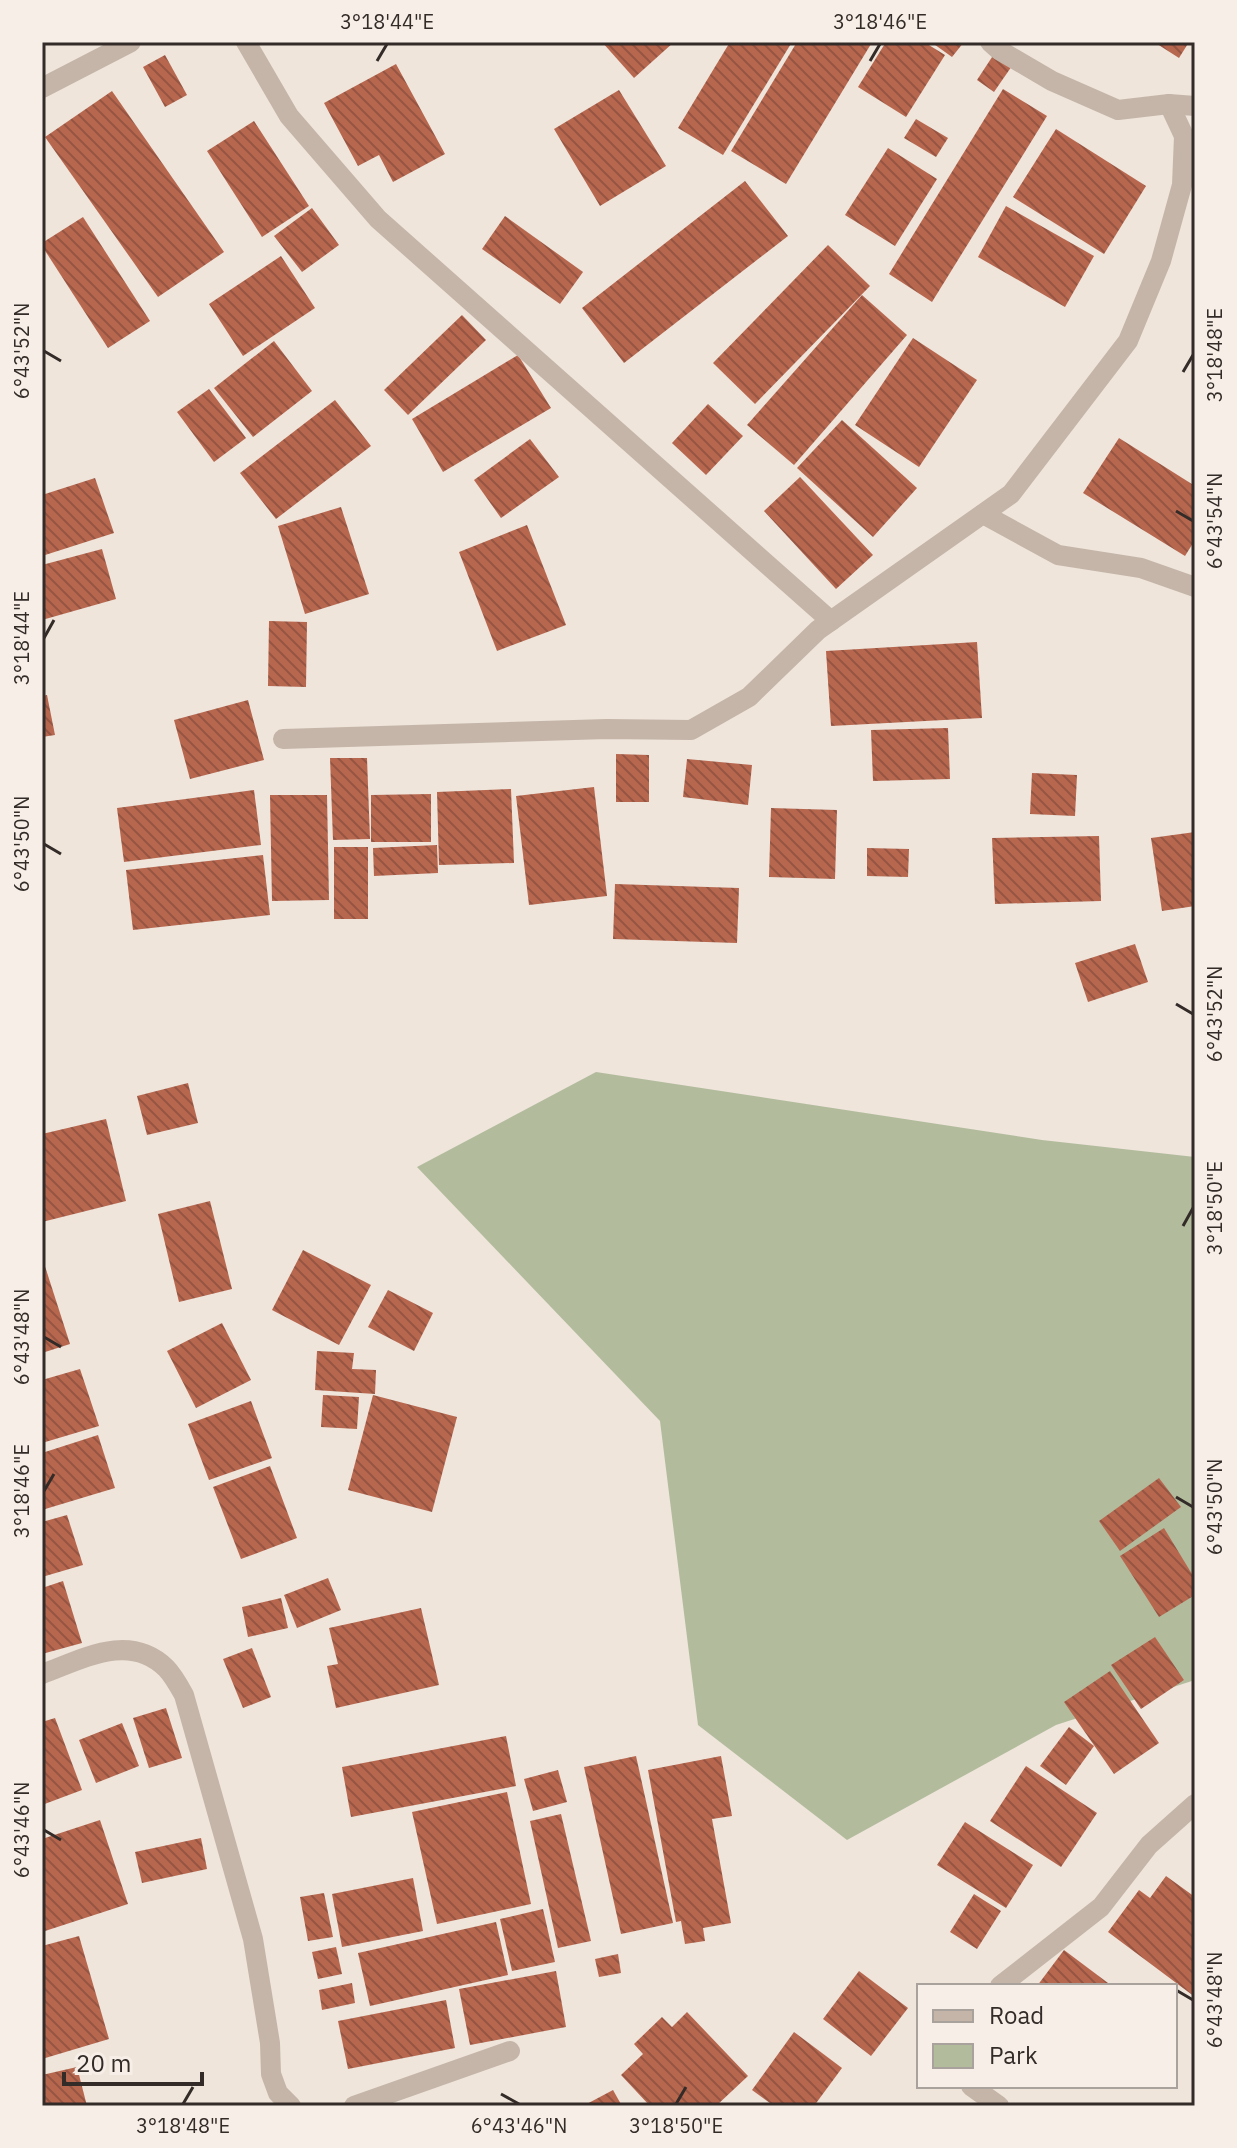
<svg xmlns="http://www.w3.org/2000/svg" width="1237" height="2148" font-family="'IBM Plex Sans',sans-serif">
<defs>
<pattern id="building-back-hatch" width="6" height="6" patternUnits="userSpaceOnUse" patternTransform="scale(2)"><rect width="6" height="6" fill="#b8674f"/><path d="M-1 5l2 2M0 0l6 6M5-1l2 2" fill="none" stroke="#965542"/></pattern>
</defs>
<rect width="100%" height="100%" fill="#efe5db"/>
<path fill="#b2bc9d" d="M596 1072 1042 1140 1195 1157V1680L1056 1725 847 1840 698 1725 660 1421 417 1167Z"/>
<g fill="url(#building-back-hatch)">
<path d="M602 42H674L634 78Z"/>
<path d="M730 42H792L723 155 678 128Z"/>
<path d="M797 42H867L871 44 786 184 731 151Z"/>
<path d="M886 42H924L945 55 906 117 858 87Z"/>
<path d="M931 42H964L952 57Z"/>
<path d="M1154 42H1189L1179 58Z"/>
<path d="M996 51 1014 63 994 92 977 80Z"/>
<path d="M165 55 187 95 165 107 143 67Z"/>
<path d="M396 64 445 154 393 182 379 155 358 166 324 103Z"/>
<path d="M1003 89 1047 116 932 302 889 274Z"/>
<path d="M619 90 666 166 600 206 554 129Z"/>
<path d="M112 91 224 252 158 297 45 137Z"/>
<path d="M916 119 948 138 936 157 904 138Z"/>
<path d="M254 121 309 206 262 237 207 151Z"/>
<path d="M1056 129 1146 186 1104 254 1013 197Z"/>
<path d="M888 148 937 179 895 246 845 215Z"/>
<path d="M745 181 788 236 624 363 582 308Z"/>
<path d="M1006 206 1094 256 1065 307 978 257Z"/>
<path d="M312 208 339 245 302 272 274 236Z"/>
<path d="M505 216 583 272 560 304 482 249Z"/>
<path d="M83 217 150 321 108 348 42 246V243Z"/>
<path d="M828 245 870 286 755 404 713 363Z"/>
<path d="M281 256 315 308 243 356 209 304Z"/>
<path d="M862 295 907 335 794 465 747 425Z"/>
<path d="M462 315 486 340 408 415 384 390Z"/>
<path d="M913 338 977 380 919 467 855 425Z"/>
<path d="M274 341 312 391 253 437 214 388Z"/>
<path d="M518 355 551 408 443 472 412 419Z"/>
<path d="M209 389 246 438 214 462 177 412Z"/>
<path d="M335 400 371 446 276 519 240 473Z"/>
<path d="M708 404 743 436 706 475 672 443Z"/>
<path d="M842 420 917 488 873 537 797 468Z"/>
<path d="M1119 438 1195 486V540L1185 556 1083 493Z"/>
<path d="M530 439 559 477 501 518 474 480Z"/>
<path d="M800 477 873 555 836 589 764 511Z"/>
<path d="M95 478 114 533 42 556V495Z"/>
<path d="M341 507 369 594 305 614 278 526Z"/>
<path d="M527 525 566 625 497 651 459 552Z"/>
<path d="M102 549 116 599 42 620V565Z"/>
<path d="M269 621 307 622 306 687 268 686Z"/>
<path d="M977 642 982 718 831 726 826 651Z"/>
<path d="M47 695 55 735 42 737V696Z"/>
<path d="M248 700 264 760 190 779 174 720Z"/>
<path d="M948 728 950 779 873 781 871 730Z"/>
<path d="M616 754 649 755V802H616Z"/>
<path d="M330 758H367L370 839 333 840Z"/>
<path d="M687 759 752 765 748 805 683 797Z"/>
<path d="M1032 773 1077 775 1075 816 1030 814Z"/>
<path d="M594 787 607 896 529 905 516 796Z"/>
<path d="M511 789 514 863 439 865 437 792Z"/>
<path d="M254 790 261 845 124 862 117 808Z"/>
<path d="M431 794V842H371V795Z"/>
<path d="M270 795H327L329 900 272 901Z"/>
<path d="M771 808 837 810 835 879 769 877Z"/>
<path d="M1195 832V906L1162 911 1151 838Z"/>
<path d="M1099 836 1101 901 995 904 992 838Z"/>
<path d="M437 845 438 873 374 876 373 848Z"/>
<rect x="334" y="847" width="34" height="72"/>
<path d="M867 848 909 849 908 877 867 876Z"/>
<path d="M263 855 270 915 133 930 126 870Z"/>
<path d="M615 884 739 888 737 943 613 939Z"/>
<path d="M1135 944 1148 982 1088 1002 1075 963Z"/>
<path d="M188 1083 198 1123 147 1135 137 1096Z"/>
<path d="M106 1119 126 1201 42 1222V1134Z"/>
<path d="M210 1201 232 1289 179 1302 158 1214Z"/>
<path d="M303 1250 371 1285 339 1345 272 1310Z"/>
<path d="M42 1257 70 1344 42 1353Z"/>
<path d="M388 1290 433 1313 414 1351 368 1327Z"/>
<path d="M222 1323 251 1380 196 1408 167 1351Z"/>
<path d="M317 1351 354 1353 352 1369 376 1370 375 1394 315 1390Z"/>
<path d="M80 1369 99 1426 42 1443V1380Z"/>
<path d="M323 1395 359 1397 357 1429 321 1427Z"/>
<path d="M373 1395 457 1417 432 1512 348 1490Z"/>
<path d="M251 1401 272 1458 209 1480 188 1424Z"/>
<path d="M98 1435 115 1488 42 1510V1453Z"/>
<path d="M270 1466 297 1538 241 1559 213 1487Z"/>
<path d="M1159 1478 1181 1507 1120 1551 1099 1521Z"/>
<path d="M67 1515 83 1565 42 1577V1522Z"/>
<path d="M1164 1528 1195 1579V1595L1159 1617 1120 1556Z"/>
<path d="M328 1578 341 1610 297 1628 284 1595Z"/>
<path d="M63 1581 82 1643 42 1654V1588Z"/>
<path d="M281 1598 288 1628 248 1637 242 1607Z"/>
<path d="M421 1608 439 1685 336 1708 327 1666 338 1664 329 1628Z"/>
<path d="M1155 1637 1184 1680 1141 1709 1111 1665Z"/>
<path d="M252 1648 271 1697 243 1708 223 1659Z"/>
<path d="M1110 1671 1159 1743 1114 1774 1064 1702Z"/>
<path d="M166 1708 182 1758 149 1768 133 1718Z"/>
<path d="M55 1718 82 1790 42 1805V1722Z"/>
<path d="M122 1723 139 1766 96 1783 79 1740Z"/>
<path d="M1069 1727 1094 1746 1066 1785 1040 1766Z"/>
<path d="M506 1736 516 1786 351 1817 342 1767Z"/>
<path d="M636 1756 673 1923 621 1934 584 1767Z"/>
<path d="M721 1756 732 1816 712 1819 731 1923 703 1928 705 1941 685 1944 681 1921 676 1922 648 1770Z"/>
<path d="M1026 1766 1097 1813 1061 1867 990 1821Z"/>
<path d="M558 1770 567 1802 533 1811 524 1779Z"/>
<path d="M507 1792 531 1904 437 1924 412 1812Z"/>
<path d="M561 1814 591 1941 558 1948 530 1821Z"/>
<path d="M100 1820 128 1904 42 1932V1839Z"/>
<path d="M965 1822 1033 1865 1006 1908 937 1865Z"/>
<path d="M201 1838 207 1869 142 1883 135 1852Z"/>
<path d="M1166 1876 1195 1897V1997L1108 1932 1139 1890 1150 1898Z"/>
<path d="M413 1878 423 1931 342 1947 332 1894Z"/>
<path d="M324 1893 333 1937 308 1941 300 1897Z"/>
<path d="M974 1894 1001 1911 977 1949 950 1932Z"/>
<path d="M543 1909 555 1962 512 1971 500 1919Z"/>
<path d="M496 1922 508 1975 370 2006 358 1953Z"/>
<path d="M79 1936 109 2039 42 2059V1946Z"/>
<path d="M336 1947 342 1974 318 1979 312 1952Z"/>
<path d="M1064 1950 1112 1986H1037Z"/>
<path d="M618 1954 621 1973 599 1977 595 1959Z"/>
<path d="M556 1971 566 2027 470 2045 459 1989Z"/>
<path d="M859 1971 908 2008 871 2056 823 2019Z"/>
<path d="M352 1983 355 2003 322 2010 319 1990Z"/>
<path d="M446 2000 455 2048 348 2069 338 2021Z"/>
<path d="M687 2012 748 2076 716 2106H650L621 2075 643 2054 634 2044 662 2017 672 2027Z"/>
<path d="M794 2032 842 2068 814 2106H774L752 2090Z"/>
<path d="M77 2067 87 2106H42V2075Z"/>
<path d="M613 2090 622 2106H583Z"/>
</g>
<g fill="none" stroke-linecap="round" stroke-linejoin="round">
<g stroke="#c5b5a8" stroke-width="20">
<path d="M246 42 289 116 378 219 831 621"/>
<path d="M990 42 999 50 1052 81 1118 110 1169 104 1195 106"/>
<path d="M42 88 131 42"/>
<path d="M983 514 1058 555 1141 568 1195 587"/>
<path d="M283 739 607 729 691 730 749 697 818 630 1011 494 1128 341 1161 261 1182 185 1184 136 1169 104"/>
<path d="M42 1674C83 1659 129 1632 166 1668 173 1675 179 1686 184 1695L253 1939 270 2043 271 2074 278 2093 291 2106"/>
<path d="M1000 1986 1101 1907 1149 1845 1195 1804"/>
<path d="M971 2086 999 2106"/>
<path d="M354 2106 510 2051"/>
</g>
</g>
<path fill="none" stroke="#332b28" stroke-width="3" d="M377 61 387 44M870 61 880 44M44 351 61 361M1183 372 1193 355M1176 511 1193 521M44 638 54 620M44 844 61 854M1176 1004 1193 1014M1183 1226 1193 1208M44 1337 61 1347M44 1491 54 1474M1176 1497 1193 1507M44 1830 61 1840M1176 1990 1193 2000M501 2094 519 2104M183 2104 193 2087M676 2104 686 2087"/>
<rect width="1237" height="2148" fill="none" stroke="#f7efe7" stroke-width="88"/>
<rect x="917" y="1984" width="260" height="104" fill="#f7efe7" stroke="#a9a19b" stroke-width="2"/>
<rect x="933" y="2010" width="40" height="12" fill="#c5b5a8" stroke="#a9a19b" stroke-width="2"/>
<text x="989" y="2024" font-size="24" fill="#332b28">Road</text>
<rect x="933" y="2044" width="40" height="24" fill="#b2bc9d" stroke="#a9a19b" stroke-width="2"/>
<text x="989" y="2064" font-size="24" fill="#332b28">Park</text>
<path d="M64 2072v12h138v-12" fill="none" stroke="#332b28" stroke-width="4"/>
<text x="76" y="2072" font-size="24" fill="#332b28" stroke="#f7efe7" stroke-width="6" paint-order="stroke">20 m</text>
<rect x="44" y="44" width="1149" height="2060" fill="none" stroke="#332b28" stroke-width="3"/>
<g font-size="20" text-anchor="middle" fill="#332b28">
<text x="387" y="29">3°18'44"E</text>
<text x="880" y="29">3°18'46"E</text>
<text transform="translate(22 351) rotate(-90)" y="7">6°43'52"N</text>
<text transform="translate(1215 355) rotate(-90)" y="7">3°18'48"E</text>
<text transform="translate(1215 521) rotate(-90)" y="7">6°43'54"N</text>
<text transform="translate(22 638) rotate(-90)" y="7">3°18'44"E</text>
<text transform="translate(22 844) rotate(-90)" y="7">6°43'50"N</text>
<text transform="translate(1215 1014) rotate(-90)" y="7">6°43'52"N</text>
<text transform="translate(1215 1208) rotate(-90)" y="7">3°18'50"E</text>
<text transform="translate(22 1337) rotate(-90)" y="7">6°43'48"N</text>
<text transform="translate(22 1491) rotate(-90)" y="7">3°18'46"E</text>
<text transform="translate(1215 1507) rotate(-90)" y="7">6°43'50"N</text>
<text transform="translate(22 1830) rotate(-90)" y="7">6°43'46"N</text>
<text transform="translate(1215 2000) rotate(-90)" y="7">6°43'48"N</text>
<text x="183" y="2133">3°18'48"E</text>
<text x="519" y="2133">6°43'46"N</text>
<text x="676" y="2133">3°18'50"E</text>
</g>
</svg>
